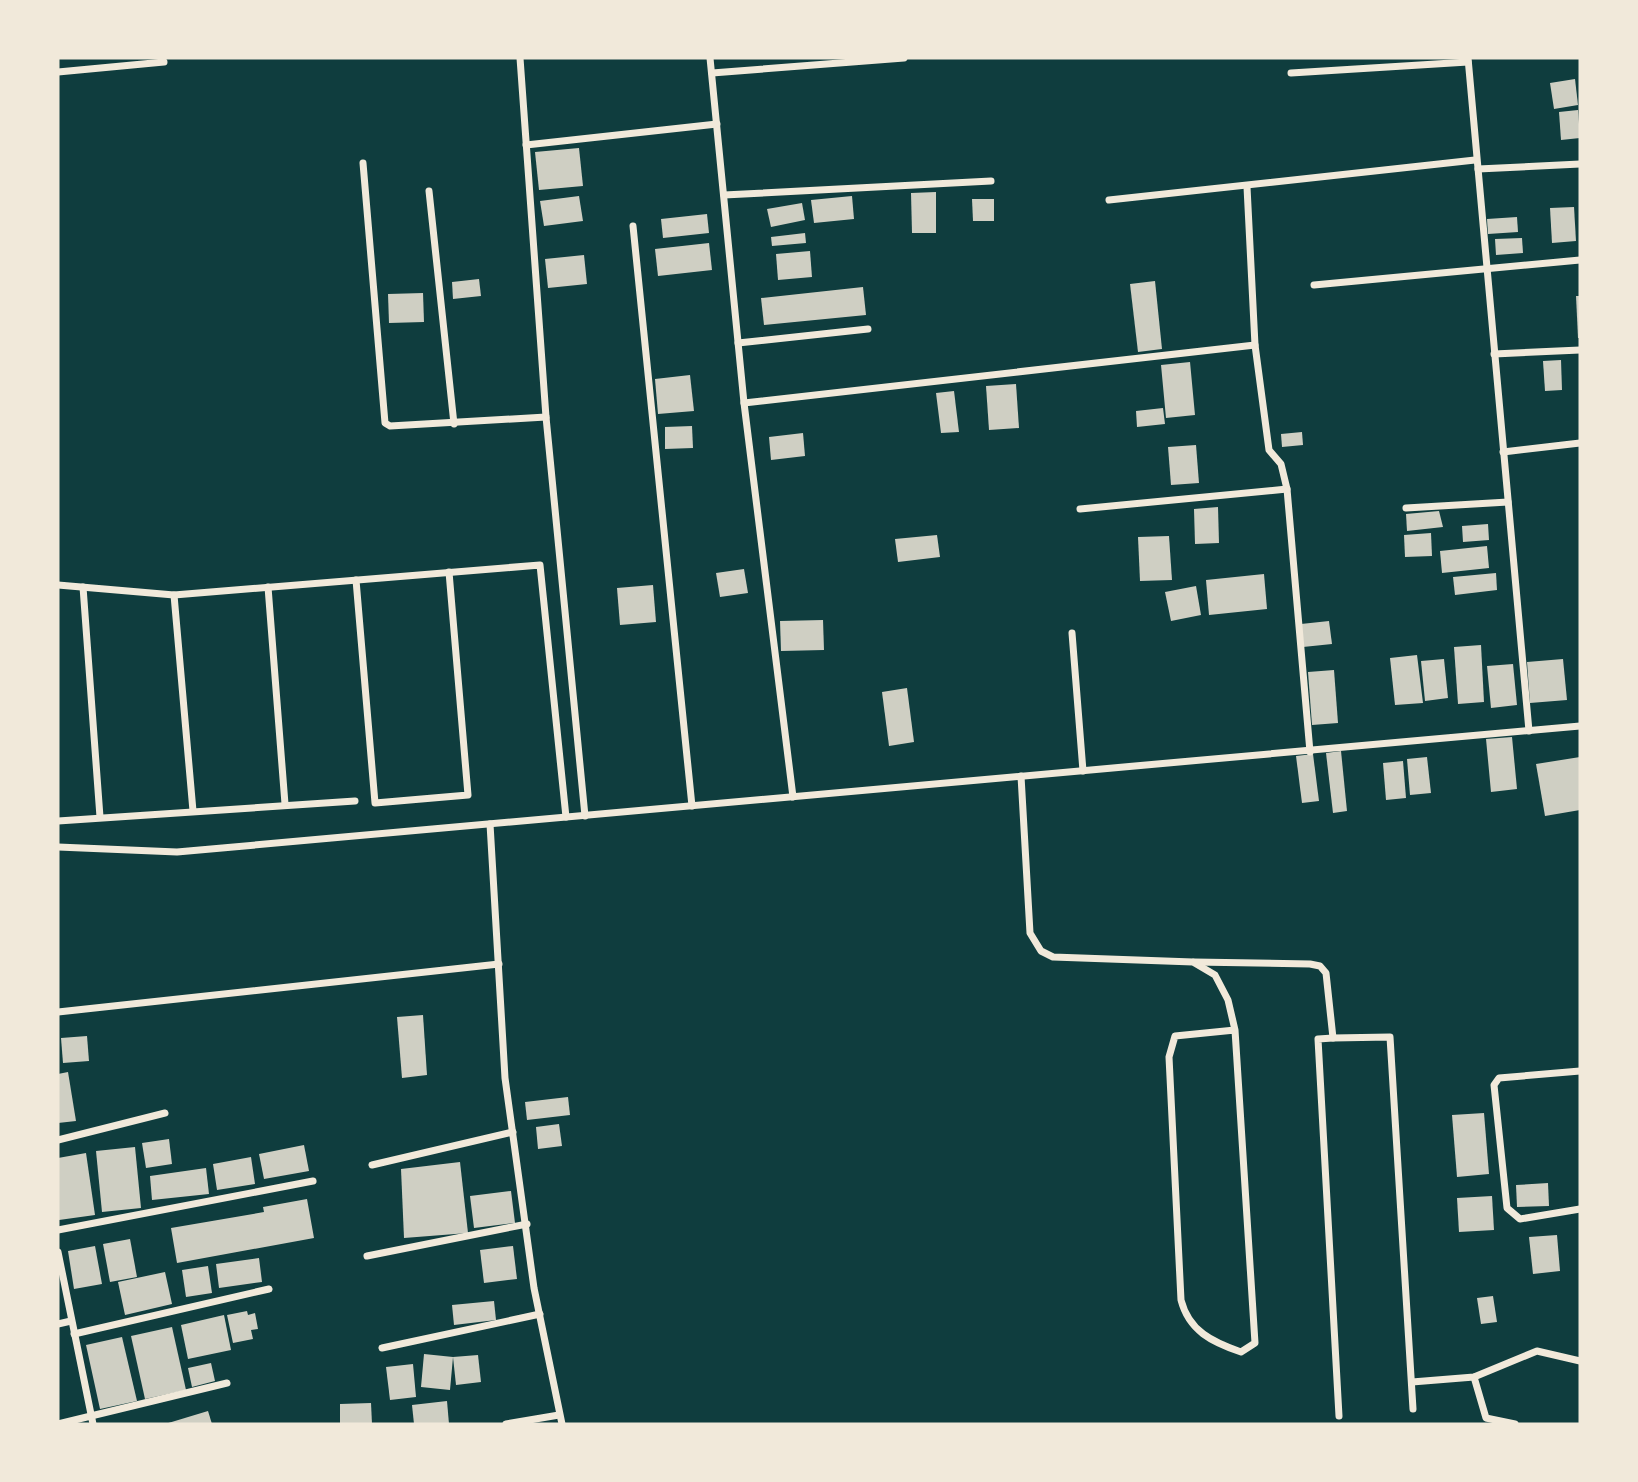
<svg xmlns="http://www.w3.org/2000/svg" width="1638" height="1482" font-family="'PT Sans',sans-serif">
<rect width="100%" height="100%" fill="#0f3d3e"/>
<g fill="#cfcfc3">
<path d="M1575 79 1578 105 1554 109 1550 83Z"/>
<path d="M1578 110 1580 138 1561 140 1559 112Z"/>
<path d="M579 148 583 186 539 190 535 152Z"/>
<path d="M936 192V233H912L911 193Z"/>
<path d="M579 196 583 221 544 226 540 201Z"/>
<path d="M852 196 854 219 814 223 811 200Z"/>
<path d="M972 199H994V221H973Z"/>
<path d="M802 203 805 220 771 227 767 209Z"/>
<path d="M1574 207 1576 241 1552 243 1550 208Z"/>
<path d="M707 214 709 233 663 238 661 219Z"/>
<path d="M1517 217 1518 232 1488 234 1487 219Z"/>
<path d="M805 233 806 243 772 246 771 237Z"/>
<path d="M1522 238 1523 253 1496 255 1495 239Z"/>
<path d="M709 243 712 270 658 276 655 249Z"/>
<path d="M810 251 812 277 778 280 776 254Z"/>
<path d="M584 255 587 284 548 288 545 259Z"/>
<path d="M479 279 481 296 453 299 452 282Z"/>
<path d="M1155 281 1162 349 1138 352 1130 284Z"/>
<path d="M863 287 866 315 764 325 761 298Z"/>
<path d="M423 293 424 322 389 323 388 294Z"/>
<path d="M1576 296H1580V338H1578Z"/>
<path d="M1561 360 1562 390 1545 391 1543 361Z"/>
<path d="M1190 362 1195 415 1166 418 1161 365Z"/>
<path d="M690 375 694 411 658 414 655 379Z"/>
<path d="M1016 384 1019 428 989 430 986 386Z"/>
<path d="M954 391 959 432 941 433 936 393Z"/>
<path d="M1163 408 1165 424 1137 427 1136 411Z"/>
<path d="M692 426 693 448 665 449V427Z"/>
<path d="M1302 432 1303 445 1282 447 1281 434Z"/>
<path d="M803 433 805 456 771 460 769 437Z"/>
<path d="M1196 445 1199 483 1171 485 1168 447Z"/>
<path d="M1218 507 1219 543 1195 544 1194 509Z"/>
<path d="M1439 511 1443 527 1407 531 1406 514Z"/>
<path d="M1488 524 1489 540 1463 542 1462 526Z"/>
<path d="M1431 533 1432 556 1405 557 1404 535Z"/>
<path d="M937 535 940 557 898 562 895 539Z"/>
<path d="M1169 536 1172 580 1140 581 1138 537Z"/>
<path d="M1487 546 1489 568 1442 573 1440 551Z"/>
<path d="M744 569 748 593 720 597 716 573Z"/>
<path d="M1496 573 1497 590 1455 595 1453 577Z"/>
<path d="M1264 574 1267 609 1209 615 1206 580Z"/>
<path d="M653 585 656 622 620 625 617 588Z"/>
<path d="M1196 586 1201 615 1171 621 1165 592Z"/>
<path d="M823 620 824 650 781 651 780 621Z"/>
<path d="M1329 621 1332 644 1303 647 1301 624Z"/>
<path d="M1481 645 1484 702 1458 704 1454 647Z"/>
<path d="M1417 655 1423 703 1395 705 1390 658Z"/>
<path d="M1444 659 1448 698 1425 701 1421 661Z"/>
<path d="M1563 659 1567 700 1530 703 1527 662Z"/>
<path d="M1513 664 1517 705 1491 708 1487 666Z"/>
<path d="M1334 670 1338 723 1312 725 1308 672Z"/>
<path d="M907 688 914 742 889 746 882 692Z"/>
<path d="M1512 737 1517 789 1491 792 1486 739Z"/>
<path d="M1341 751 1347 811 1333 813 1326 753Z"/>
<path d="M1313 754 1319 801 1302 803 1296 756Z"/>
<path d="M1427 757 1431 793 1410 795 1407 759Z"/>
<path d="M1580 757V810L1545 816 1536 764Z"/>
<path d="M1403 761 1406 798 1386 800 1383 763Z"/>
<path d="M423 1015 427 1075 402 1078 397 1017Z"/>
<path d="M87 1036 89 1061 63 1063 61 1038Z"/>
<path d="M68 1072 76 1121 58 1123V1074Z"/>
<path d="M568 1097 570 1115 527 1120 525 1102Z"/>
<path d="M1484 1113 1489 1174 1457 1177 1452 1115Z"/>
<path d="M559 1124 562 1146 538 1149 536 1127Z"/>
<path d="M169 1139 172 1164 146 1168 142 1143Z"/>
<path d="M304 1145 309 1171 264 1179 259 1154Z"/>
<path d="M135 1147 141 1208 102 1212 96 1151Z"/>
<path d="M86 1153 95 1215 59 1220 58 1158Z"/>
<path d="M251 1157 255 1184 217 1190 213 1164Z"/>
<path d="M460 1162 468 1233 404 1238 401 1169Z"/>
<path d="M206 1168 209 1194 152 1200 150 1176Z"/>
<path d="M1548 1183 1549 1206 1517 1207 1516 1185Z"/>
<path d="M511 1191 515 1223 474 1228 470 1196Z"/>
<path d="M1492 1196 1494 1230 1459 1232 1457 1198Z"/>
<path d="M307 1199 314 1238 177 1263 171 1228 264 1212 263 1207Z"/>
<path d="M1557 1235 1560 1271 1533 1274 1529 1237Z"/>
<path d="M130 1239 137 1277 110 1282 103 1244Z"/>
<path d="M95 1246 102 1284 74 1289 68 1251Z"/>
<path d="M513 1246 517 1279 484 1283 480 1250Z"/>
<path d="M259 1258 262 1282 219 1288 216 1264Z"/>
<path d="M208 1266 212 1293 186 1297 182 1270Z"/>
<path d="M165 1272 172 1304 125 1315 118 1282Z"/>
<path d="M1493 1296 1497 1322 1481 1324 1477 1298Z"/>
<path d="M494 1301 496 1320 454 1325 452 1305Z"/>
<path d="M247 1311 248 1315 255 1313 258 1329 251 1330 253 1339 233 1343 227 1315Z"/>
<path d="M224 1315 231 1350 188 1359 181 1325Z"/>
<path d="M172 1327 186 1390 145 1399 131 1336Z"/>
<path d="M122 1337 137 1401 100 1409 86 1345Z"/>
<path d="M424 1354 453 1357 450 1390 421 1387Z"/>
<path d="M478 1355 481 1382 456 1385 453 1357Z"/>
<path d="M211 1363 215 1381 192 1387 188 1368Z"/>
<path d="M413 1364 416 1397 390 1400 386 1367Z"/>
<path d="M447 1401 449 1424H414L412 1405Z"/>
<path d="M371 1403 372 1424H340V1404Z"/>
<path d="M208 1411 212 1424H165Z"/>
</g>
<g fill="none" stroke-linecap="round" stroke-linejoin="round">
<g stroke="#f1e9da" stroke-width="7">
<path d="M520 58 546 417 585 816"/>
<path d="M710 58 744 403 793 797"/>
<path d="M1468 58 1529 731"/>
<path d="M58 72 164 62"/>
<path d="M712 73 904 58"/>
<path d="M1291 73 1468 62"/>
<path d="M526 145 717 124"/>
<path d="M363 163 385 423 390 426 546 417"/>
<path d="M1478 169 1580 164"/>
<path d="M1247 187 1255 345 1269 450 1281 464 1287 489 1310 752"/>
<path d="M429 191 454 424"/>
<path d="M724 195 991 181"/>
<path d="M1109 200 1475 160"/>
<path d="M633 226 692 806"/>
<path d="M1314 285 1580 260"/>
<path d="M738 343 868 329"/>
<path d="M1494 354 1580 350"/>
<path d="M744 403 1255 345"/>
<path d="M1503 452 1580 443"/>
<path d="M1406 508 1508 502"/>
<path d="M1080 509 1287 489"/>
<path d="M356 580 375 803 468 795 449 572"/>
<path d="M58 585 174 595 540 565 566 817"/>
<path d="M83 587 100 817"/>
<path d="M268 587 285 804"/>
<path d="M174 595 193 811"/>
<path d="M1072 633 1083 771"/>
<path d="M1021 776 1030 933 1041 951 1053 957 1193 962 1215 975 1228 1000 1235 1030 1255 1343 1241 1352C1212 1342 1189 1331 1181 1300L1169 1057 1175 1036 1235 1030"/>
<path d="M58 821 355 801"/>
<path d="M490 824 505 1078 534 1288 562 1424"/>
<path d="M58 847 177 852 1580 726"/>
<path d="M1194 962 1310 964 1320 966 1326 973 1333 1038 1318 1039 1339 1416"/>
<path d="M58 1012 499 964"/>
<path d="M1333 1038 1390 1037 1413 1409"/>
<path d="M1580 1071 1499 1078 1494 1085 1507 1208 1520 1219 1580 1209"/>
<path d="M58 1140 165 1113"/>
<path d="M372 1165 513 1132"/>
<path d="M58 1230 313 1181"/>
<path d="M58 1252 93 1424"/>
<path d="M367 1256 527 1224"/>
<path d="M58 1324 71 1321"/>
<path d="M74 1334 269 1289"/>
<path d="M382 1348 540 1314"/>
<path d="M1474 1377 1486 1418 1515 1424"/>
<path d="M1412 1382 1474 1377 1537 1351 1580 1361"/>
<path d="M58 1424 227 1383"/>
<path d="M506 1424 559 1415"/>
</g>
</g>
<rect width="1638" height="1482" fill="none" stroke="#f1e9da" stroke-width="119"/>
</svg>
